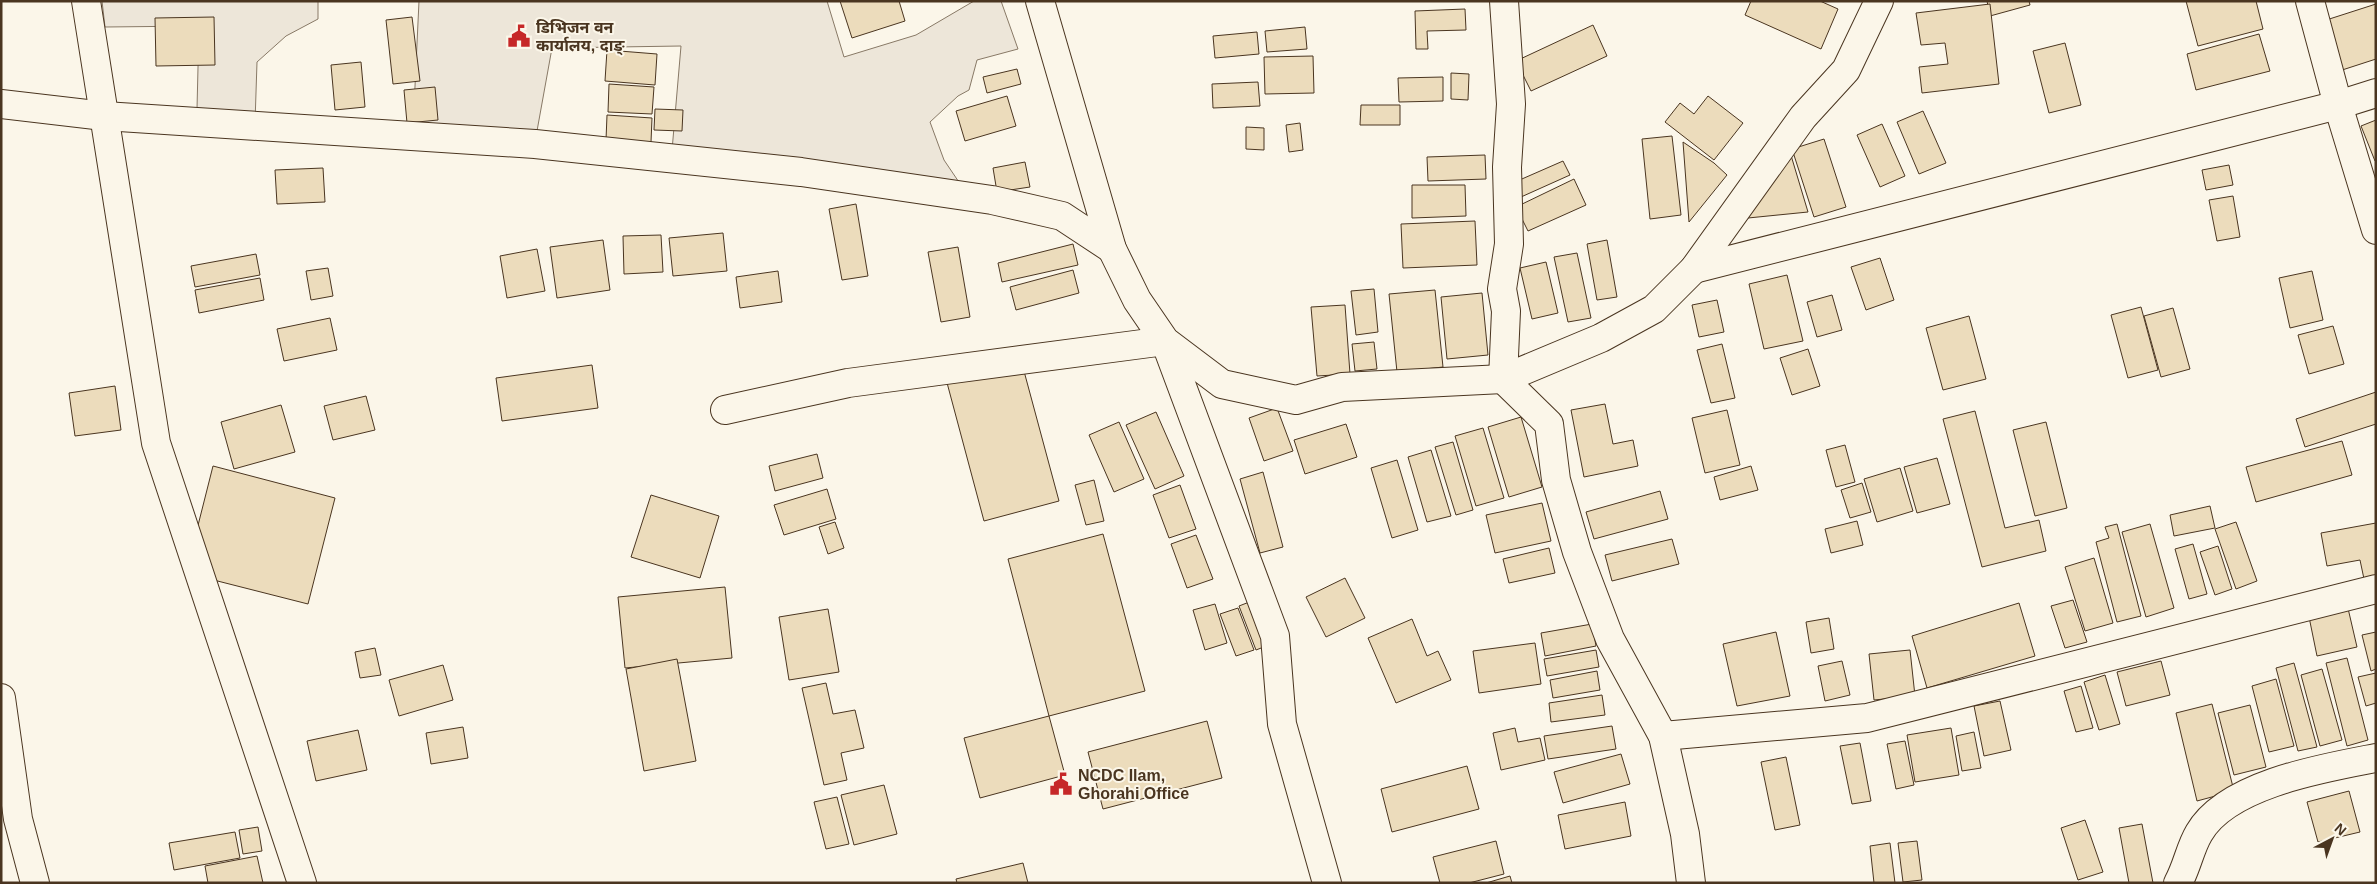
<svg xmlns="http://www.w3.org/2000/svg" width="2377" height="884" font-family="Helvetica,'Noto Sans Devanagari',sans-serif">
<rect width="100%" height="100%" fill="#fbf6e9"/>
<g fill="#ede6d9" stroke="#887966">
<path d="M102 1H318V19L286 36 257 62 255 123 197 109 199 26 105 27Z"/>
<path d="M419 1H827L844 57 916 35 974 1H1001L1018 49 977 60 969 90 958 96 930 122 944 160 969 197 671 162 681 46 552 48 535 142 413 129Z"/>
</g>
<g fill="#ecdcbc" stroke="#4a3520">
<path d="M840 1H899L905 21 852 38Z"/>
<path d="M1751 1H1820L1838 9 1821 49 1745 15Z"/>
<path d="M1987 1H2029L2030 5 1990 16Z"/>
<path d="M2186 1H2256L2263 29 2198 46Z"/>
<path d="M1990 4 1999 84 1922 93 1919 67 1948 64 1945 43 1921 45 1916 13Z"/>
<path d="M2376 4V59L2336 72 2320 22Z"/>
<path d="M1465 9 1466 30 1427 31 1428 49H1416L1415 11Z"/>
<path d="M214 17 215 65 156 66 155 18Z"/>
<path d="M412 17 420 81 393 84 386 20Z"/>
<path d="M1593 25 1607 56 1531 91 1516 61Z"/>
<path d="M1305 27 1307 49 1267 52 1265 31Z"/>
<path d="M1257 32 1259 54 1215 58 1213 36Z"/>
<path d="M2259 34 2270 71 2196 90 2187 54Z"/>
<path d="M2065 43 2081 105 2049 113 2033 51Z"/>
<path d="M607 50 657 54 655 85 605 81Z"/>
<path d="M1313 56 1314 93 1265 94 1264 57Z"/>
<path d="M361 62 365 107 335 110 331 65Z"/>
<path d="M1017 69 1021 84 987 93 983 77Z"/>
<path d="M1451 73 1469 74 1468 100 1451 99Z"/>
<path d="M1443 77V101L1399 102 1398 78Z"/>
<path d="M1258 82 1260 106 1213 108 1212 84Z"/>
<path d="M609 84 654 87 652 114 608 112Z"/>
<path d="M435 87 438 120 407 123 404 90Z"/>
<path d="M1007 96 1016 126 965 141 956 111Z"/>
<path d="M1708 96 1743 123 1714 160 1665 122 1680 103 1694 114Z"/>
<path d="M1361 105H1400V125H1360Z"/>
<path d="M655 109 683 110 682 131 654 130Z"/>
<path d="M1923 111 1946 163 1919 174 1897 122Z"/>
<path d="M607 115 652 118 651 142 606 140Z"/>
<path d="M2376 120V161H2375L2361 126Z"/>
<path d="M1300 123 1303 150 1289 152 1286 125Z"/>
<path d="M1882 124 1905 176 1880 187 1857 135Z"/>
<path d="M1246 127 1264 128V150L1246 149Z"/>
<path d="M1672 136 1681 215 1650 219 1642 139Z"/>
<path d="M1824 139 1846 207 1814 217 1792 149Z"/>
<path d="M1683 142 1714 163 1727 175 1689 222Z"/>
<path d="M1790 152 1808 212 1748 218 1766 188Z"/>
<path d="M1485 155 1486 179 1428 181 1427 157Z"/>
<path d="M1563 161 1570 175 1521 197 1515 182Z"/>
<path d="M1025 162 1030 187 997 192 993 168Z"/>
<path d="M2229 165 2233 185 2206 190 2202 170Z"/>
<path d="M323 168 325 202 277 204 275 170Z"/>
<path d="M1574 179 1586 205 1528 231 1516 207Z"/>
<path d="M1412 185H1465L1466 216 1412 218Z"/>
<path d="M2233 196 2240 237 2217 241 2209 200Z"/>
<path d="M856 204 868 276 842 280 829 209Z"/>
<path d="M1475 221 1477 265 1403 268 1401 224Z"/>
<path d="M723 233 727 271 673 276 669 238Z"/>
<path d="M661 235 663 272 624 274 623 236Z"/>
<path d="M603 240 610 290 557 298 550 247Z"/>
<path d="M1607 240 1617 297 1597 300 1587 244Z"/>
<path d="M1073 244 1078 265 1002 282 998 263Z"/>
<path d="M958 247 970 317 941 322 928 252Z"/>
<path d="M537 249 545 291 507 298 500 256Z"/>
<path d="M1577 253 1591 318 1568 322 1554 257Z"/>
<path d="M256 254 260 275 195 287 191 266Z"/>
<path d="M1880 258 1894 300 1866 310 1851 267Z"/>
<path d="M1546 262 1558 313 1532 319 1520 268Z"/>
<path d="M328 268 333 296 311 300 306 271Z"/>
<path d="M1073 270 1079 293 1016 310 1010 287Z"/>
<path d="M778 271 782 302 740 308 736 277Z"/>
<path d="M2312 271 2323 320 2290 328 2279 278Z"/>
<path d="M1787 275 1803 341 1764 349 1749 284Z"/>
<path d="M260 278 264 300 199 313 195 290Z"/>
<path d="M1374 289 1378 332 1356 335 1351 291Z"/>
<path d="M1435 290 1443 367 1397 372 1389 294Z"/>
<path d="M1482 293 1488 355 1447 359 1441 297Z"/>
<path d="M1832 295 1842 330 1817 337 1807 302Z"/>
<path d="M1717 300 1724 332 1699 337 1692 305Z"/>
<path d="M1345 305 1350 374 1317 376 1311 307Z"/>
<path d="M2141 307 2158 370 2128 378 2111 315Z"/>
<path d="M2173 308 2190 369 2161 377 2144 316Z"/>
<path d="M1969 316 1986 379 1943 390 1926 328Z"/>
<path d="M330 318 337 350 284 361 277 329Z"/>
<path d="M2333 326 2344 364 2309 374 2298 335Z"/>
<path d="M1374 342 1377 369 1355 371 1352 344Z"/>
<path d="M1722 344 1735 398 1711 403 1697 350Z"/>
<path d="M1808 349 1820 386 1792 395 1780 358Z"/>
<path d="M1021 360 1059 501 984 521 946 379Z"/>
<path d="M592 365 598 408 502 421 496 378Z"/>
<path d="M115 386 121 430 75 436 69 393Z"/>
<path d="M2376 392V424L2305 447 2296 419Z"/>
<path d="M366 396 375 430 333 440 324 406Z"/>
<path d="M1605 404 1613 444 1633 440 1638 466 1584 477 1571 410Z"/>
<path d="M281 405 295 452 234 469 221 422Z"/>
<path d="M1277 408 1293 451 1264 461 1249 418Z"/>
<path d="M1727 410 1740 465 1705 473 1692 418Z"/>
<path d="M1975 411 2005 528 2039 520 2046 551 1982 567 1943 419Z"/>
<path d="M1156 412 1184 476 1155 489 1126 425Z"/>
<path d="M1521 417 1542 487 1509 497 1488 427Z"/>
<path d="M1119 422 1144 479 1114 492 1089 435Z"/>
<path d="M2046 422 2067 508 2035 516 2013 430Z"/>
<path d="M1346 424 1357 457 1305 474 1294 440Z"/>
<path d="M1483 428 1504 498 1476 506 1455 436Z"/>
<path d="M2342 441 2352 475 2256 502 2246 467Z"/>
<path d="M1453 442 1473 510 1456 515 1435 447Z"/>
<path d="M1845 445 1855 482 1836 487 1826 450Z"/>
<path d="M1431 450 1451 516 1427 522 1408 457Z"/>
<path d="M817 454 823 478 775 491 769 466Z"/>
<path d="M1937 458 1950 504 1917 513 1904 467Z"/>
<path d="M1397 460 1418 530 1392 538 1371 468Z"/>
<path d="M213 466 335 498 308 604 186 573Z"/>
<path d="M1751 466 1758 490 1720 500 1714 477Z"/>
<path d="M1900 468 1913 511 1877 522 1864 479Z"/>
<path d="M1263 472 1283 547 1260 553 1240 479Z"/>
<path d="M1094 480 1104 521 1086 525 1075 485Z"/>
<path d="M1862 483 1871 512 1850 518 1841 490Z"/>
<path d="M1180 485 1196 529 1169 538 1153 495Z"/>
<path d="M827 489 836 519 784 535 774 505Z"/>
<path d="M1660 491 1668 519 1594 539 1586 512Z"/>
<path d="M651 495 719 516 700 578 631 557Z"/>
<path d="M1542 503 1551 541 1495 553 1486 515Z"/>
<path d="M2210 506 2215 528 2174 536 2170 515Z"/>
<path d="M1857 521 1863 545 1831 553 1825 529Z"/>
<path d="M835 522 844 548 828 554 819 527Z"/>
<path d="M2236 522 2257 581 2236 589 2215 529Z"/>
<path d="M2376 523V577L2364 579 2360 560 2327 566 2321 533Z"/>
<path d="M2117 524 2141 616 2117 622 2096 542 2109 538 2105 527Z"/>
<path d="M2150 524 2174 608 2146 617 2122 532Z"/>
<path d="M1103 534 1145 691 1049 716 1008 559Z"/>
<path d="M1196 535 1213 579 1187 588 1171 544Z"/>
<path d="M1672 539 1679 564 1612 581 1605 555Z"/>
<path d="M2193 544 2207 594 2189 599 2175 549Z"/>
<path d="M2218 546 2232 589 2215 595 2200 552Z"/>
<path d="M1549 548 1555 573 1509 583 1503 559Z"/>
<path d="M2094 558 2113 623 2085 631 2065 567Z"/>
<path d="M1345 578 1365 618 1326 637 1306 597Z"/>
<path d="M725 587 732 658 625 668 618 597Z"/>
<path d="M1257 599 1274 643 1256 650 1239 606Z"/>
<path d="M2073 600 2087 642 2065 648 2051 606Z"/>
<path d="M2019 603 2035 656 1927 688 1912 636Z"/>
<path d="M1215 604 1227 643 1205 650 1193 610Z"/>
<path d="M2347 604 2357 647 2317 656 2308 612Z"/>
<path d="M1238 608 1254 650 1236 656 1220 614Z"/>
<path d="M828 609 839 672 789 680 779 617Z"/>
<path d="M1829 618 1834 649 1811 653 1806 622Z"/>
<path d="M1412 619 1427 656 1438 651 1451 680 1396 703 1368 638Z"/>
<path d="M1592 624 1596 646 1545 656 1541 633Z"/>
<path d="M1776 632 1790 696 1737 706 1723 644Z"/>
<path d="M2376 632V669L2371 671 2362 635Z"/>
<path d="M1535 643 1541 684 1479 693 1473 651Z"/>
<path d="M375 648 381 675 360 678 355 652Z"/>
<path d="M1596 650 1599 667 1547 676 1544 659Z"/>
<path d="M1910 650 1915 696 1874 700 1869 654Z"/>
<path d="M2347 658 2368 740 2347 746 2326 663Z"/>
<path d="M677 659 696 761 644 771 626 669Z"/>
<path d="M1842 661 1850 695 1825 701 1818 666Z"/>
<path d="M2161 661 2170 695 2126 706 2117 672Z"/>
<path d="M2294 663 2317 747 2298 751 2276 668Z"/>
<path d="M443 665 453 700 399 716 389 680Z"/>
<path d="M2322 669 2342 740 2320 746 2301 675Z"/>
<path d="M1597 671 1600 690 1553 698 1550 680Z"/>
<path d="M2376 673V703L2366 706 2358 677Z"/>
<path d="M2105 675 2120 724 2099 730 2084 682Z"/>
<path d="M2276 679 2294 746 2269 752 2252 686Z"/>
<path d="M826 683 833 714 855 710 864 748 841 753 847 780 824 785 802 688Z"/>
<path d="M2081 686 2093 728 2076 732 2064 691Z"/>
<path d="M1602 695 1605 715 1551 722 1549 703Z"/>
<path d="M2000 701 2011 750 1984 756 1974 706Z"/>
<path d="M2212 704 2234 791 2197 801 2176 713Z"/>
<path d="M2250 705 2266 767 2234 775 2218 713Z"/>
<path d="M1049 716 1065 775 980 798 964 738Z"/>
<path d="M1207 721 1222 778 1103 809 1088 752Z"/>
<path d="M1612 726 1616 749 1548 759 1544 736Z"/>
<path d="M463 727 468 758 431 764 426 733Z"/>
<path d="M1515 728 1518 742 1540 738 1545 760 1501 770 1493 733Z"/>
<path d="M1951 728 1959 775 1915 782 1907 735Z"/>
<path d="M358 730 367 770 316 781 307 741Z"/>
<path d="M1974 732 1981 768 1962 771 1956 736Z"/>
<path d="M1905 741 1914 785 1896 789 1887 744Z"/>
<path d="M1860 743 1871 801 1852 804 1840 746Z"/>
<path d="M1621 754 1630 784 1563 803 1554 772Z"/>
<path d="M1786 757 1800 825 1775 830 1761 762Z"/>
<path d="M1467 766 1479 809 1392 832 1381 789Z"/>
<path d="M884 785 897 834 854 845 841 795Z"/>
<path d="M2349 791 2360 832 2318 842 2307 802Z"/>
<path d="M837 797 849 844 826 849 814 802Z"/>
<path d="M1625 802 1631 836 1565 849 1558 815Z"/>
<path d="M2085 820 2103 872 2078 880 2061 828Z"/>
<path d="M2142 824 2153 883H2129L2119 828Z"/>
<path d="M258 827 262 851 243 854 239 830Z"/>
<path d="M235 832 240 858 174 870 169 843Z"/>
<path d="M1496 841 1504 874 1469 883H1440L1433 857Z"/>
<path d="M1917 841 1922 880 1903 882 1898 843Z"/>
<path d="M1890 843 1895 883H1874L1870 846Z"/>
<path d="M257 856 263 883H208L205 866Z"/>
<path d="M1023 863 1028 883H957L956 879Z"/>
<path d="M1510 876 1512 883H1486Z"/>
</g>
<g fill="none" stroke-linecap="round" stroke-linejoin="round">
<defs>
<g id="minor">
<path d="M86 1 156 443 302 883"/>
<path d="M1040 1 1112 249 1137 300 1165 341 1222 384 1296 400 1342 387 1503 379 1601 338 1654 309 1694 269 1803 117 1846 70 1879 1"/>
<path d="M1504 1 1511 104 1507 167 1509 244 1502 289 1506 311 1503 379 1549 424 1556 480 1577 552 1610 639 1663 736 1685 834 1691 883"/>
<path d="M2310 1 2338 105 2376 230"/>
<path d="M1 104 104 116 535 144 801 172 992 200 1062 216 1112 249"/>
<path d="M1694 269 2338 105 2376 93"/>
<path d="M725 410 848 383 1165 341 1275 636 1282 724 1327 883"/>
<path d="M1 698 18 819 35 883"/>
<path d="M1663 736 1867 718 2376 589"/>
<path d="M2178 883C2187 867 2190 848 2199 833 2227 784 2324 768 2376 758"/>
</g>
</defs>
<use href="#minor" stroke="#4a3520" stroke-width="30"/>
<use href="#minor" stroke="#fbf6e9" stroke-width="28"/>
</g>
<defs>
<symbol id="civic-bare" viewBox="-9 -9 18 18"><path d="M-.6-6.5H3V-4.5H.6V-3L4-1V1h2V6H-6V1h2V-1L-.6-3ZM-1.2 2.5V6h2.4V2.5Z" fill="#c62828" stroke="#fbf6e9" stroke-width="2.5" paint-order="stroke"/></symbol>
</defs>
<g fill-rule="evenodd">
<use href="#civic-bare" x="503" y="20" width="32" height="32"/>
<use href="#civic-bare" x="1045" y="768" width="32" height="32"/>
</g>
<g text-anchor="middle" stroke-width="4" stroke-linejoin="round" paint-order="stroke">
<g font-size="16" font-weight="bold" fill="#4a3520" stroke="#fbf6e9" text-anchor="start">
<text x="536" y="33">डिभिजन वन<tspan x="536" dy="18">कार्यालय, दाङ्</tspan></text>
<text x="1078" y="781">NCDC Ilam,<tspan x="1078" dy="18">Ghorahi Office</tspan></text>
</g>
</g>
<rect width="2377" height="884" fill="none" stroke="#4a3520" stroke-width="5"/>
<g transform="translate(2332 839) rotate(41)" stroke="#fbf6e9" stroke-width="4" paint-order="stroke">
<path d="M0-4L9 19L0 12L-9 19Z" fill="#4a3520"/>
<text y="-8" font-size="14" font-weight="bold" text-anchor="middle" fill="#4a3520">N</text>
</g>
</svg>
